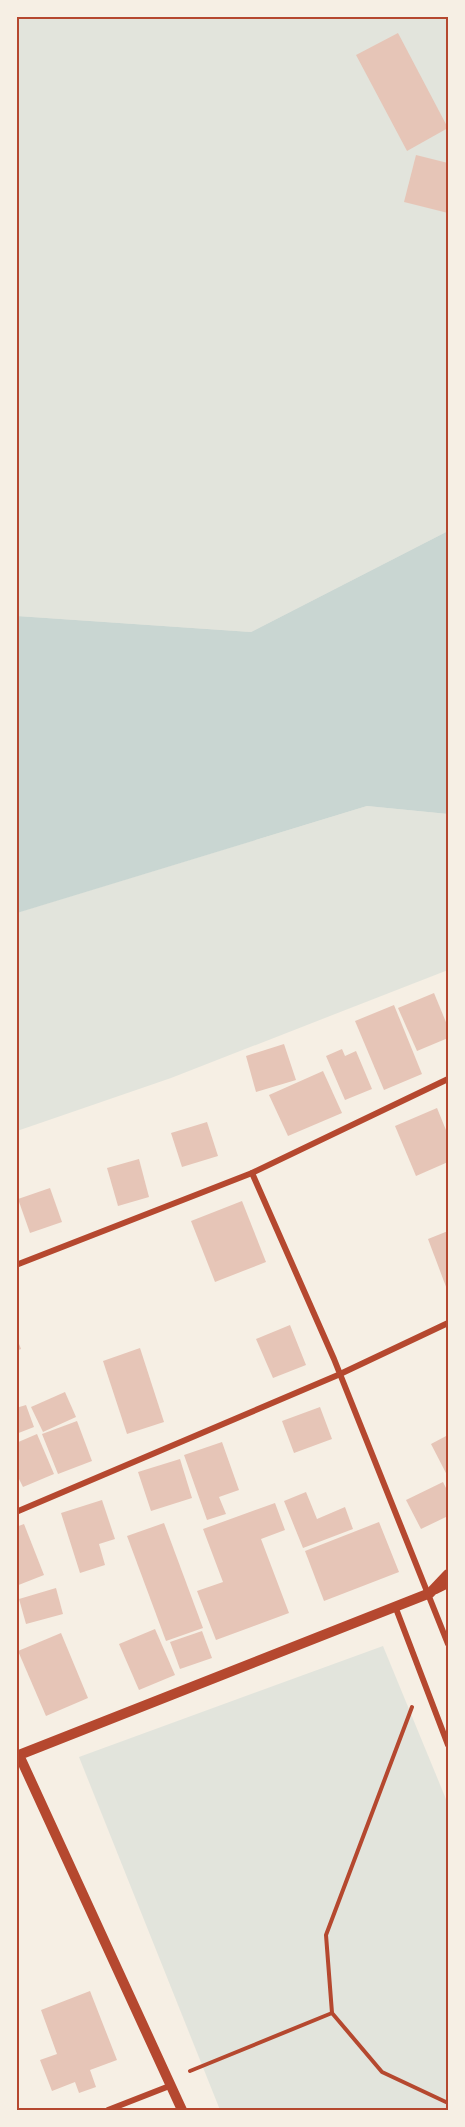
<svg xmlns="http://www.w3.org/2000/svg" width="465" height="2127" font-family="Literata,serif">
<rect width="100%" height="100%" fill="#f6efe4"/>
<g fill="#e2e4dc">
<path d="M16 17H448V531L251 632 17 616Z"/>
<path d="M367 806 448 814V970L171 1078 17 1131 16 913Z"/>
<path d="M383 1646 448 1804V2110H220L79 1757Z"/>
</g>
<path fill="#c9d6d2" d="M448 531V814L367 806 17 913V616L251 632Z"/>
<g fill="#e6c5b7">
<path d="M398 33 448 128 407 151 356 55Z"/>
<path d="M416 155 448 163V213L404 202Z"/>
<path d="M434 993 448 1027V1038L417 1051 398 1008Z"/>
<path d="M394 1005 422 1074 384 1090 355 1021Z"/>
<path d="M284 1044 296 1080 256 1092 246 1056Z"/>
<path d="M342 1049 345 1056 356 1051 372 1089 345 1100 326 1056Z"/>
<path d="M323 1071 342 1113 288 1136 269 1095Z"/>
<path d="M437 1108 448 1135V1162L416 1176 395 1126Z"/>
<path d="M207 1122 218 1156 182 1167 171 1133Z"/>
<path d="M139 1159 149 1197 118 1206 107 1168Z"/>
<path d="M50 1188 62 1222 30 1233 18 1199Z"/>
<path d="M242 1201 266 1262 215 1282 191 1221Z"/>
<path d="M448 1231V1292L428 1239Z"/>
<path d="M290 1325 306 1365 273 1378 256 1339Z"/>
<path d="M16 1336 21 1349 16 1351Z"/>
<path d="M140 1348 164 1422 127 1434 103 1361Z"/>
<path d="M65 1392 76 1417 43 1432 31 1407Z"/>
<path d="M26 1405 34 1427 16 1434V1408Z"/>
<path d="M320 1407 332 1439 294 1453 282 1421Z"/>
<path d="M77 1421 92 1461 58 1474 42 1434Z"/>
<path d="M37 1434 54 1474 23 1487 16 1473V1443Z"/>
<path d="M448 1435V1477L431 1444Z"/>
<path d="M222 1442 239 1490 219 1497 226 1514 207 1520 184 1455Z"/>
<path d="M180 1459 192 1498 151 1511 138 1472Z"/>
<path d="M443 1482 448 1492V1516L421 1529 406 1500Z"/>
<path d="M306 1492 317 1519 345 1507 353 1529 303 1548 284 1501Z"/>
<path d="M102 1500 115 1539 99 1544 105 1565 80 1573 61 1513Z"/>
<path d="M275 1503 285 1530 261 1539 289 1613 216 1640 197 1591 223 1582 203 1529Z"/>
<path d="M379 1522 399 1572 324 1601 305 1551Z"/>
<path d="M164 1523 203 1628 166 1641 127 1536Z"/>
<path d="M24 1524 44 1575 16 1586V1527Z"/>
<path d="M56 1588 63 1614 26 1624 19 1599Z"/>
<path d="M155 1629 175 1675 139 1690 119 1644Z"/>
<path d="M202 1631 212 1658 180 1669 170 1642Z"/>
<path d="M61 1633 88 1698 46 1716 18 1651Z"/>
<path d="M90 1991 117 2060 90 2070 96 2087 79 2093 75 2082 52 2091 40 2060 57 2054 41 2010Z"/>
</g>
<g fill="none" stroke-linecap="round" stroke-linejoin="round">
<g stroke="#b5482f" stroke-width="4">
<path d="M332 2013 326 1935 412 1707"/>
<path d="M190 2071 332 2013 382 2072 448 2103"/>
</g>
<g stroke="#b5482f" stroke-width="6">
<path d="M252 1173 334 1359 448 1644"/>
<path d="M16 1265 252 1173 448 1079"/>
<path d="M16 1512 338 1375 448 1323"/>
<path d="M436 1591 448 1585"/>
<path d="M395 1606 448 1745"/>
<path d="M108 2110 172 2085"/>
</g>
<path stroke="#b5482f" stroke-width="10" d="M182 2110 19 1755 430 1593 448 1574"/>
</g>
<rect width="465" height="2127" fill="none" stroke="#f6efe4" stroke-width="36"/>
<rect x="18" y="18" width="429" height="2091" fill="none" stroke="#b5482f" stroke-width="2"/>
</svg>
